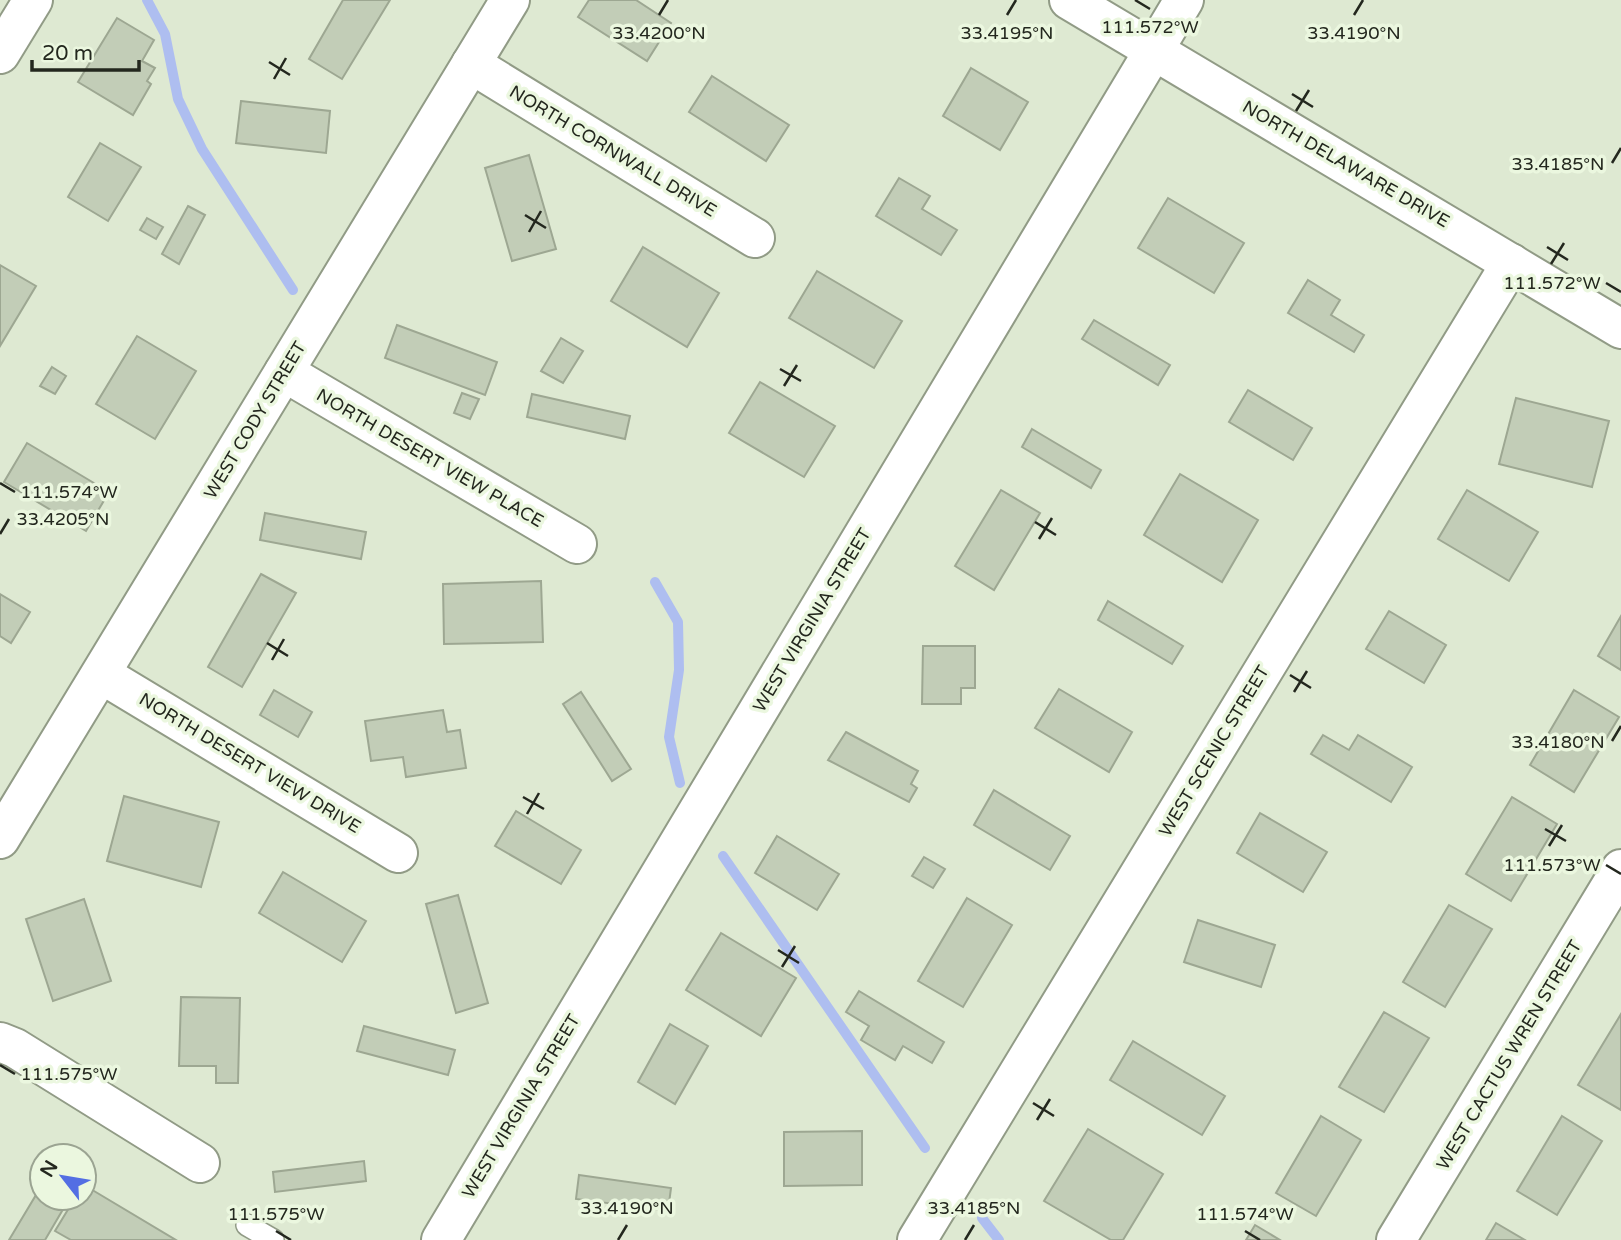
<svg xmlns="http://www.w3.org/2000/svg" width="1621" height="1240" font-family="'Varela Round',sans-serif">
<rect width="100%" height="100%" fill="#dee9d2"/>
<g fill="none" stroke-linecap="round" stroke-linejoin="round">
<g stroke="#aebef0" stroke-width="10">
<path d="M147 0 165 34 178 99 202 149 293 290"/>
<path d="M655 582 678 622 679 670 669 737 680 783"/>
<path d="M723 856 925 1148"/>
<path d="M982 1218 999 1240"/>
</g>
</g>
<g fill="#c2cdb7" stroke="#9da792" stroke-width="2">
<path d="M343 0H390L342 79 309 59Z"/>
<path d="M589 0H636L671 23 647 61 578 17Z"/>
<path d="M117 18 154 40 142 61 155 68 147 81 151 84 133 115 78 82Z"/>
<path d="M971 68 1028 102 1000 150 943 116Z"/>
<path d="M712 76 789 125 766 161 689 112Z"/>
<path d="M241 101 330 111 326 153 236 143Z"/>
<path d="M100 143 141 167 108 221 68 197Z"/>
<path d="M529 155 556 249 512 261 485 168Z"/>
<path d="M899 178 930 196 922 209 957 230 941 255 876 216Z"/>
<path d="M1168 198 1244 243 1214 293 1138 248Z"/>
<path d="M188 206 205 215 179 264 162 254Z"/>
<path d="M147 218 163 227 156 239 140 230Z"/>
<path d="M643 247 719 293 687 347 611 301Z"/>
<path d="M0 265 36 286 0 346Z"/>
<path d="M817 271 902 321 874 368 789 318Z"/>
<path d="M1308 280 1340 300 1331 315 1364 335 1354 352 1288 313Z"/>
<path d="M1094 320 1170 365 1158 385 1082 339Z"/>
<path d="M397 325 497 362 485 395 385 358Z"/>
<path d="M137 336 196 371 155 439 96 404Z"/>
<path d="M561 338 583 351 563 383 541 371Z"/>
<path d="M52 367 66 376 55 394 40 386Z"/>
<path d="M760 382 835 426 804 477 729 433Z"/>
<path d="M1248 390 1312 428 1293 460 1229 422Z"/>
<path d="M462 393 479 399 470 419 454 413Z"/>
<path d="M532 394 630 416 625 439 527 417Z"/>
<path d="M1516 398 1609 421 1592 487 1499 464Z"/>
<path d="M1032 429 1101 470 1091 488 1022 447Z"/>
<path d="M27 443 109 492 86 531 4 482Z"/>
<path d="M1180 474 1258 520 1222 582 1144 535Z"/>
<path d="M1001 490 1040 513 994 590 955 566Z"/>
<path d="M1467 490 1538 532 1509 581 1438 539Z"/>
<path d="M265 513 366 532 361 559 260 540Z"/>
<path d="M261 574 296 593 242 687 208 667Z"/>
<path d="M541 581 543 642 444 644 443 584Z"/>
<path d="M0 594 30 612 11 643 0 636Z"/>
<path d="M1108 601 1183 646 1172 664 1098 620Z"/>
<path d="M1389 611 1446 645 1424 683 1366 649Z"/>
<path d="M1621 616V670L1598 656Z"/>
<path d="M923 646H975V688H961V704H922Z"/>
<path d="M1059 689 1132 732 1109 772 1035 728Z"/>
<path d="M274 690 312 712 298 737 260 715Z"/>
<path d="M1574 690 1619 717 1574 792 1530 765Z"/>
<path d="M581 692 631 769 612 781 563 704Z"/>
<path d="M443 710 447 732 460 730 466 768 406 777 403 757 371 761 365 721Z"/>
<path d="M846 732 918 771 911 784 917 788 909 802 828 760Z"/>
<path d="M1323 735 1349 750 1358 735 1412 767 1391 802 1311 754Z"/>
<path d="M994 790 1070 836 1050 870 974 825Z"/>
<path d="M124 796 219 822 201 887 107 861Z"/>
<path d="M1512 797 1557 824 1511 901 1466 874Z"/>
<path d="M516 811 581 850 561 884 495 846Z"/>
<path d="M1260 813 1327 852 1303 892 1237 853Z"/>
<path d="M777 836 839 874 817 910 755 873Z"/>
<path d="M924 857 945 869 933 888 912 876Z"/>
<path d="M283 872 366 921 342 962 259 913Z"/>
<path d="M458 895 488 1003 456 1013 426 904Z"/>
<path d="M967 898 1012 925 963 1007 918 981Z"/>
<path d="M84 899 111 981 53 1001 26 919Z"/>
<path d="M1449 905 1492 929 1445 1007 1403 982Z"/>
<path d="M1198 920 1275 945 1261 987 1184 962Z"/>
<path d="M721 933 796 978 761 1036 686 990Z"/>
<path d="M859 991 944 1042 932 1063 903 1046 895 1060 861 1040 869 1026 846 1012Z"/>
<path d="M181 997 240 998 238 1083H216V1066H179Z"/>
<path d="M1384 1012 1429 1038 1384 1112 1339 1087Z"/>
<path d="M1621 1014V1110L1578 1085Z"/>
<path d="M670 1024 708 1046 675 1104 638 1082Z"/>
<path d="M364 1026 455 1050 448 1075 357 1051Z"/>
<path d="M1133 1041 1225 1096 1202 1135 1110 1080Z"/>
<path d="M1321 1116 1361 1140 1316 1216 1276 1193Z"/>
<path d="M1562 1116 1602 1141 1557 1215 1517 1191Z"/>
<path d="M1088 1129 1163 1174 1123 1240H1111L1044 1201Z"/>
<path d="M862 1131V1185L784 1186V1132Z"/>
<path d="M364 1161 366 1181 275 1192 273 1172Z"/>
<path d="M579 1175 671 1188 668 1211 576 1199Z"/>
<path d="M84 1185 176 1240H71L55 1231 75 1198H84Z"/>
<path d="M36 1195 62 1211 45 1240H9Z"/>
<path d="M1496 1223 1525 1240H1486Z"/>
<path d="M1255 1225 1280 1240H1246Z"/>
</g>
<g fill="none" stroke-linecap="round" stroke-linejoin="round">
<defs>
<path id="service" d="M247 1225 273 1240"/>
<g id="minor">
<path d="M0 54 33 0"/>
<path d="M471 64 755 238"/>
<path d="M284 372 577 544"/>
<path d="M101 674 398 853"/>
<path d="M0 839 510 0"/>
<path d="M0 1042 15 1048 200 1163"/>
<path d="M441 1240 1184 0"/>
<path d="M917 1240 1511 263"/>
<path d="M1396 1240 1621 869"/>
</g>
<path id="tertiary" d="M1069 0 1621 329"/>
</defs>
<use href="#service" stroke="#919b86" stroke-width="24"/>
<use href="#minor" stroke="#919b86" stroke-width="42"/>
<use href="#tertiary" stroke="#919b86" stroke-width="42"/>
<use href="#service" stroke="#fff" stroke-width="21"/>
<use href="#minor" stroke="#fff" stroke-width="38"/>
<use href="#tertiary" stroke="#fff" stroke-width="38"/>
</g>
<path fill="none" stroke="#23271e" stroke-width="2.5" d="M1135 0 1150 9M659 15 668 0M1007 15 1016 0M1354 15 1363 0M269 62 290 75M274 79 286 58M1292 94 1313 107M1296 111 1309 90M1612 163 1621 148M525 215 546 228M529 232 541 211M1547 247 1568 260M1551 264 1564 243M1606 283 1621 292M780 369 801 381M784 386 797 365M0 483 15 492M1035 522 1056 535M0 534 9 519M1039 539 1052 518M267 643 288 656M272 660 284 639M1290 675 1311 688M1294 692 1307 671M1612 741 1621 726M523 797 544 809M527 814 539 793M1545 829 1566 841M1549 846 1562 825M1606 865 1621 874M778 950 799 963M782 967 795 946M0 1065 15 1074M1033 1103 1054 1116M1037 1120 1050 1099M276 1231 291 1240M1245 1231 1260 1240M618 1240 627 1225M965 1240 974 1225"/>
<g text-anchor="middle" stroke-width="7" stroke-linejoin="round" paint-order="stroke">
<g font-size="18" fill="#23271e" stroke="#ebf7df">
<text transform="translate(613 151) rotate(31)" y="6">NORTH CORNWALL DRIVE</text>
<text transform="translate(1346 164) rotate(30)" y="6">NORTH DELAWARE DRIVE</text>
<text transform="translate(255 420) rotate(-59)" y="6">WEST CODY STREET</text>
<text transform="translate(430 458) rotate(30)" y="6">NORTH DESERT VIEW PLACE</text>
<text transform="translate(812 620) rotate(-59)" y="6">WEST VIRGINIA STREET</text>
<text transform="translate(1214 751) rotate(-59)" y="6">WEST SCENIC STREET</text>
<text transform="translate(250 763) rotate(31)" y="6">NORTH DESERT VIEW DRIVE</text>
<text transform="translate(1509 1055) rotate(-59)" y="6">WEST CACTUS WREN STREET</text>
<text transform="translate(521 1106) rotate(-59)" y="6">WEST VIRGINIA STREET</text>
</g>
</g>
<g font-size="18" text-anchor="middle" fill="#23271e" stroke="#ebf7df" stroke-width="7" stroke-linejoin="round" paint-order="stroke">
<text x="1150" y="33">111.572°W</text>
<text x="659" y="39">33.4200°N</text>
<text x="1007" y="39">33.4195°N</text>
<text x="1354" y="39">33.4190°N</text>
<text x="1558" y="170">33.4185°N</text>
<text x="1552" y="289">111.572°W</text>
<text x="69" y="498">111.574°W</text>
<text x="63" y="525">33.4205°N</text>
<text x="1558" y="748">33.4180°N</text>
<text x="1552" y="871">111.573°W</text>
<text x="69" y="1080">111.575°W</text>
<text x="627" y="1214">33.4190°N</text>
<text x="974" y="1214">33.4185°N</text>
<text x="276" y="1220">111.575°W</text>
<text x="1245" y="1220">111.574°W</text>
</g>
<g transform="translate(63 1177) rotate(301)"><circle r="33" fill="#ebf7df" stroke="#9ba492" stroke-width="2"/>
<path d="M0-5L12 26L0 18L-12 26Z" fill="#536ee3"/>
<text y="-10" font-size="19" font-weight="bold" text-anchor="middle" fill="#23271e">N</text>
</g>
<path d="M32 60v10h107v-10" fill="none" stroke="#23271e" stroke-width="3.5"/>
<text x="42" y="60" font-size="21" fill="#23271e" stroke="#ebf7df" stroke-width="5" paint-order="stroke">20 m</text>
</svg>
